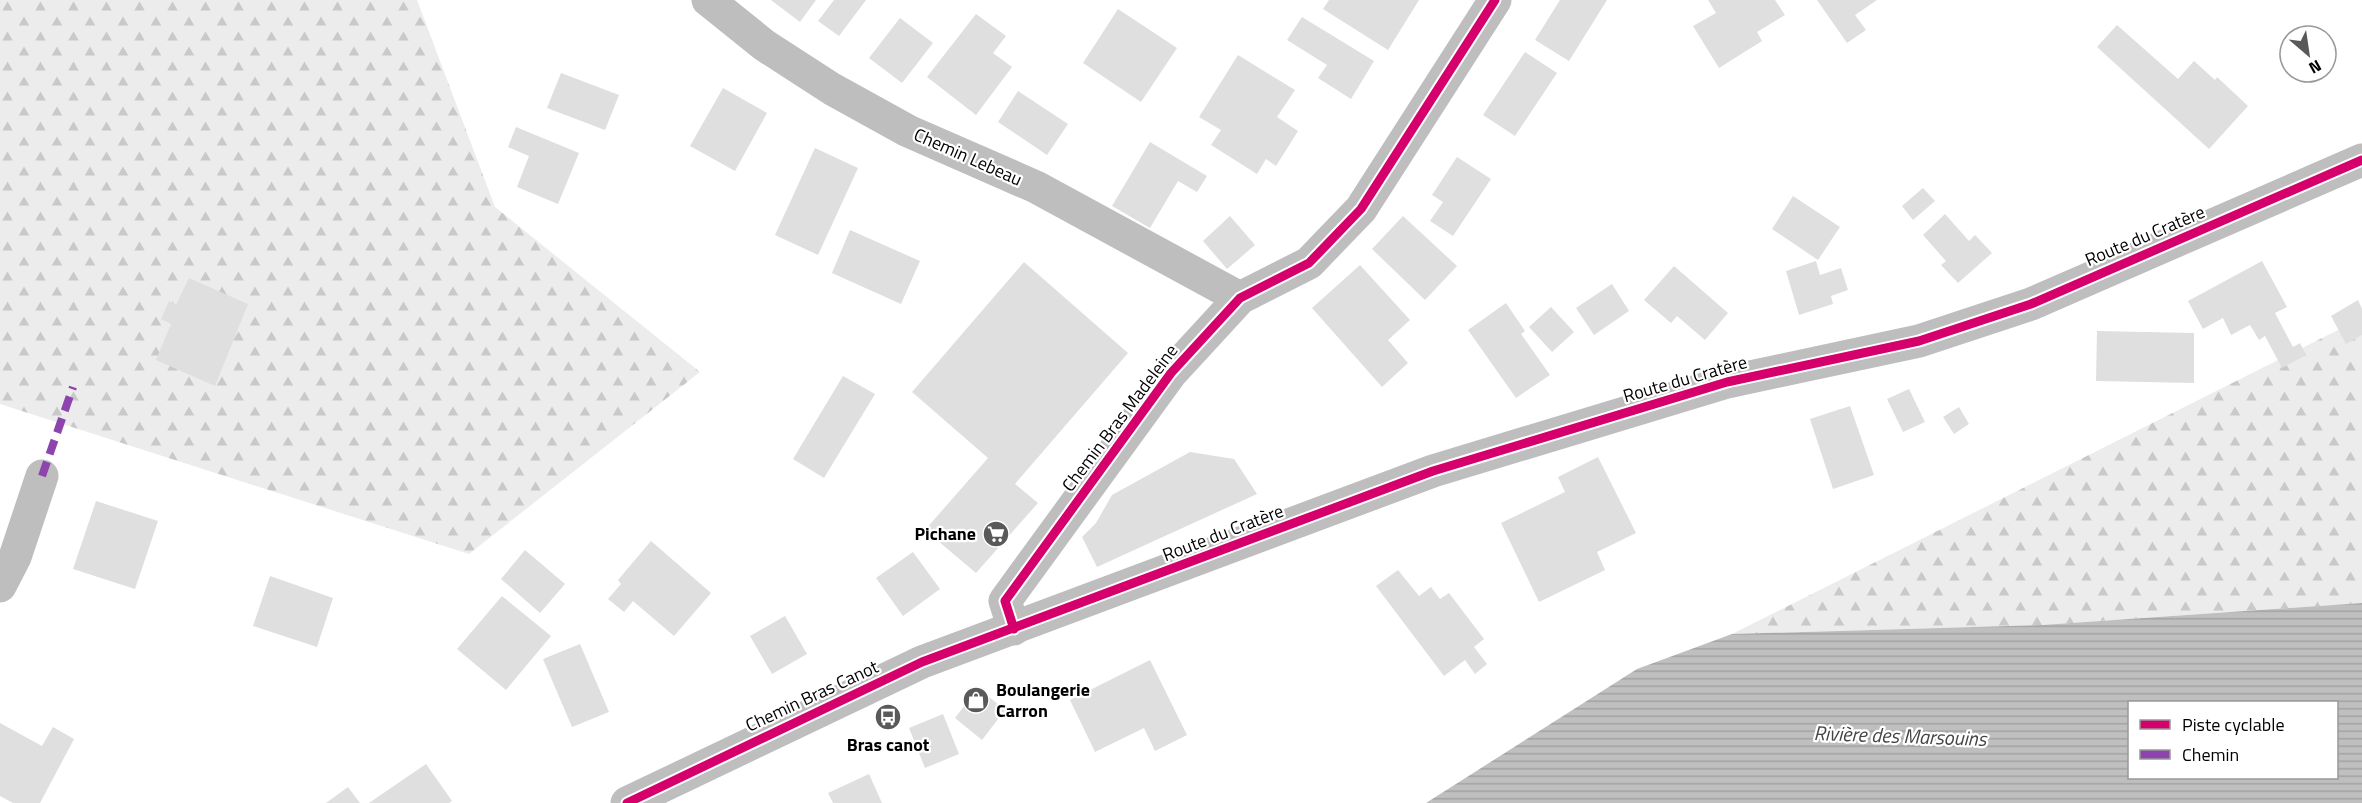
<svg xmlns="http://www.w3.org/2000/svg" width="2362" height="803" font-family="'Titillium Web',sans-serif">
<defs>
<pattern id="forest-firs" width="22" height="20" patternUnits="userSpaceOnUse" patternTransform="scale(1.5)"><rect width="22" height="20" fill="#ececec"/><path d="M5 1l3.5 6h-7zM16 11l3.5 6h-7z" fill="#c9c9c9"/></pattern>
<pattern id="water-rules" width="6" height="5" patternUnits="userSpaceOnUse" patternTransform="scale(1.5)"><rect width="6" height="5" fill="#bfbfbf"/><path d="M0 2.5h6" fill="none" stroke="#a2a2a2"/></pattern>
</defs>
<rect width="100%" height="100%" fill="#fff"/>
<g fill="url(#forest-firs)">
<path d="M0 0H417L495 207 700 372 469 554 0 404Z"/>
<path d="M2362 318V603L2042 625 1732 634Z"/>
</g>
<path fill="url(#water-rules)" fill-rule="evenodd" d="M2362 603V803H1426L1637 669 1732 634 2042 625ZM2130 702H2336V778H2130Z"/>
<g fill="#dfdfdf">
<path d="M771 0H816L800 22Z"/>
<path d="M834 0H866L839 36 818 21Z"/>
<path d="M1329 0H1419L1388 50 1323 9Z"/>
<path d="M1560 0H1607L1569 61 1535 40Z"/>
<path d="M1708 0H1775L1785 15 1757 32 1762 41 1719 68 1693 26 1716 13Z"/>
<path d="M1817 0H1877L1855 15 1866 30 1847 43Z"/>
<path d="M1118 9 1177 48 1141 102 1083 63Z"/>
<path d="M976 14 1006 36 993 53 1012 67 976 115 927 77Z"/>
<path d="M1302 17 1374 61 1351 99 1318 78 1327 65 1287 40Z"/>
<path d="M900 18 933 43 902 83 869 58Z"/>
<path d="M2117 25 2178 79 2194 61 2215 80 2217 77 2248 106 2209 149 2097 47Z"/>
<path d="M1525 52 1557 73 1515 136 1483 115Z"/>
<path d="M1238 55 1295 90 1277 117 1298 131 1276 166 1266 159 1257 174 1211 145 1221 130 1199 117Z"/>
<path d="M561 73 619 95 605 130 547 108Z"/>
<path d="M723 88 767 113 735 171 690 146Z"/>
<path d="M1018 91 1068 124 1047 155 998 122Z"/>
<path d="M516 127 579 153 558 204 517 187 529 156 508 147Z"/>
<path d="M1150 142 1207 176 1197 192 1178 181 1150 228 1112 206Z"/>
<path d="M815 148 858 168 818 255 775 235Z"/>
<path d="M1457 157 1491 179 1453 236 1430 221 1443 202 1432 195Z"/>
<path d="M1923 188 1935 201 1913 220 1902 206Z"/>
<path d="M1793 196 1840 227 1818 260 1772 229Z"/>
<path d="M1945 214 1969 241 1975 235 1992 253 1958 283 1941 265 1946 261 1923 235Z"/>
<path d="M1230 216 1255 245 1227 269 1203 241Z"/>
<path d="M1403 216 1457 266 1425 300 1372 249Z"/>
<path d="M850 230 920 261 901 304 832 273Z"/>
<path d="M1816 261 1820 275 1841 268 1848 290 1831 296 1833 304 1799 315 1786 271Z"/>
<path d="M2262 261 2287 307 2275 313 2293 347 2300 343 2306 355 2282 368 2265 336 2259 340 2250 325 2231 335 2223 318 2203 329 2188 301Z"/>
<path d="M1024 262 1128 353 1015 484 1038 503 976 573 925 530 988 458 912 392Z"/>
<path d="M1360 265 1410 320 1388 340 1408 363 1382 387 1312 308Z"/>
<path d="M1674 266 1728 313 1705 340 1677 316 1671 323 1644 300Z"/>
<path d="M189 278 248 304 215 386 156 360 171 324 161 319 169 301 176 305Z"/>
<path d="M1612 284 1629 311 1594 335 1576 308Z"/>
<path d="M2358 300 2362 309V335L2346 344 2331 316Z"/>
<path d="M1506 303 1525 331 1521 334 1550 375 1516 398 1468 330Z"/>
<path d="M1551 307 1574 332 1552 352 1529 327Z"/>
<path d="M2097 331 2194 333V383L2096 381Z"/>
<path d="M843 376 875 394 824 478 793 459Z"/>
<path d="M1909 389 1925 422 1903 432 1887 399Z"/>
<path d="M1850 406 1874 475 1833 489 1810 419Z"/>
<path d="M1959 407 1969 424 1954 434 1943 417Z"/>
<path d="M1190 452 1234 459 1257 494 1097 567 1082 537 1096 523 1112 495Z"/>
<path d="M1598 457 1636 533 1597 552 1605 570 1539 602 1501 523 1565 492 1558 477Z"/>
<path d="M96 501 158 521 135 589 73 569Z"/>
<path d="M651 541 711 593 674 636 633 601 624 612 608 599 621 584 618 580Z"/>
<path d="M525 550 565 584 540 613 501 579Z"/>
<path d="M913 552 940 589 903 616 876 578Z"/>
<path d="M1398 570 1419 596 1431 587 1440 599 1449 593 1484 639 1474 647 1487 664 1475 674 1465 660 1444 676 1376 586Z"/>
<path d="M270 576 333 598 317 647 253 626Z"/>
<path d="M502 596 551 636 506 690 457 649Z"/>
<path d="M785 616 807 654 772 674 750 636Z"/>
<path d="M580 644 609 712 572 727 543 659Z"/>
<path d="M1150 660 1187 735 1155 751 1144 728 1095 752 1070 700Z"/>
<path d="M978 688 1005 710 982 740 955 718Z"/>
<path d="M943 714 959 754 925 768 909 728Z"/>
<path d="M0 723 42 746 53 727 74 739 40 803H13L0 796Z"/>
<path d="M426 764 452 801 449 803H369Z"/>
<path d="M869 774 882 803H833L828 793Z"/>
<path d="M348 787 360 803H326Z"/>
</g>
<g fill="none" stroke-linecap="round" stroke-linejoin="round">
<g stroke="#bebebe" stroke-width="33">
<path d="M708 0 764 45 832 89 908 131 1036 187 1240 298"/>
<path d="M0 586 15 557 42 476"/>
<path d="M1014 629 1005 601 1171 373 1240 298 1309 263 1361 209 1495 0"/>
<path d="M627 803 922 662 1433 471 1727 382 1919 341 2031 304 2362 160"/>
</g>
<path stroke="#8e44ad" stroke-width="8" stroke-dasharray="15 8" stroke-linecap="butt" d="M42 476 73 387"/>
<defs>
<g id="cycleway">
<path d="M1014 629 1005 601 1171 373 1240 298 1309 263 1361 209 1495 0"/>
<path d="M627 803 922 662 1433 471 1727 382 1919 341 2031 304 2362 160"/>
</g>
</defs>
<use href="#cycleway" stroke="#fff" stroke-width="13"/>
<use href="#cycleway" stroke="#d6006c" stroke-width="9"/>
</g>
<defs>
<symbol id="supermarket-disc" viewBox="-11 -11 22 22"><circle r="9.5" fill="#595959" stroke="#fff"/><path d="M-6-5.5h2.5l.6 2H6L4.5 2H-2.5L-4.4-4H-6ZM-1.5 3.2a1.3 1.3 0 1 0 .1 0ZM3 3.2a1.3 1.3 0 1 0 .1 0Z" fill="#fff"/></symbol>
<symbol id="shop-disc" viewBox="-11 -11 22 22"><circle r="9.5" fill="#595959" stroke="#fff"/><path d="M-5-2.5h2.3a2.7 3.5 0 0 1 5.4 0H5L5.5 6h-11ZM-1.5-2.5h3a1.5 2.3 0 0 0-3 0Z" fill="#fff"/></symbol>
<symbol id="bus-disc" viewBox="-11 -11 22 22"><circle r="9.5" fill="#595959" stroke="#fff"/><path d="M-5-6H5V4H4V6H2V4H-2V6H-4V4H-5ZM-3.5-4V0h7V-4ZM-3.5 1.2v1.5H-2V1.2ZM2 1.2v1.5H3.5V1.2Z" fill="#fff"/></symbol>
</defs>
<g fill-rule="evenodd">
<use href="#supermarket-disc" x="981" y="519" width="30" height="30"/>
<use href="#shop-disc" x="961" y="685" width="30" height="30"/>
<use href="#bus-disc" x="873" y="702" width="30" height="30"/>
</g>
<g text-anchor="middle" stroke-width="4.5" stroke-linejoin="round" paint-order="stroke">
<g font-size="18" fill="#000" stroke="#fff">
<text transform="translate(968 157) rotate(24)" y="6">Chemin Lebeau</text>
<text transform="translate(2145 236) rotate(-23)" y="6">Route du Cratère</text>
<text transform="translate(1685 379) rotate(-16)" y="6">Route du Cratère</text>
<text transform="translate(1120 418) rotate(-53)" y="6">Chemin Bras Madeleine</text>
<text transform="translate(1223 533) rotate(-21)" y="6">Route du Cratère</text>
<text transform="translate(812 696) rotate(-25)" y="6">Chemin Bras Canot</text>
</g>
<g font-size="18" font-weight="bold" fill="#000" stroke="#fff" text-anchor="end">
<text x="976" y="540">Pichane</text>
<text x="996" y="696" text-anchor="start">Boulangerie<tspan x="996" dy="21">Carron</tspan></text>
<text x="888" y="751" text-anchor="middle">Bras canot</text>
</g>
<g font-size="20" font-style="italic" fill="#444" stroke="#fff">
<text transform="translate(1900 736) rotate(2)" y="7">Rivière des Marsouins</text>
</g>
</g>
<rect x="2128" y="701" width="210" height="78" fill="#ffffff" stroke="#999999" stroke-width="1.5"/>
<rect x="2140" y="720" width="30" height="9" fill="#d6006c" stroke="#999999" stroke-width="1.5"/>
<text x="2182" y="731" font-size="18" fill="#000000">Piste cyclable</text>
<rect x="2140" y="750" width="30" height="9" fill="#8e44ad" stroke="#999999" stroke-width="1.5"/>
<text x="2182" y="761" font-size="18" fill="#000000">Chemin</text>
<g transform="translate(2308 54) rotate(151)"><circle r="28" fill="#ffffff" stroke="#999999" stroke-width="1.5"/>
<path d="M0-4.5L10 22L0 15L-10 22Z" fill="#595959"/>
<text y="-9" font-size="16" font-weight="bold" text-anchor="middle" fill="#000000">N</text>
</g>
</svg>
